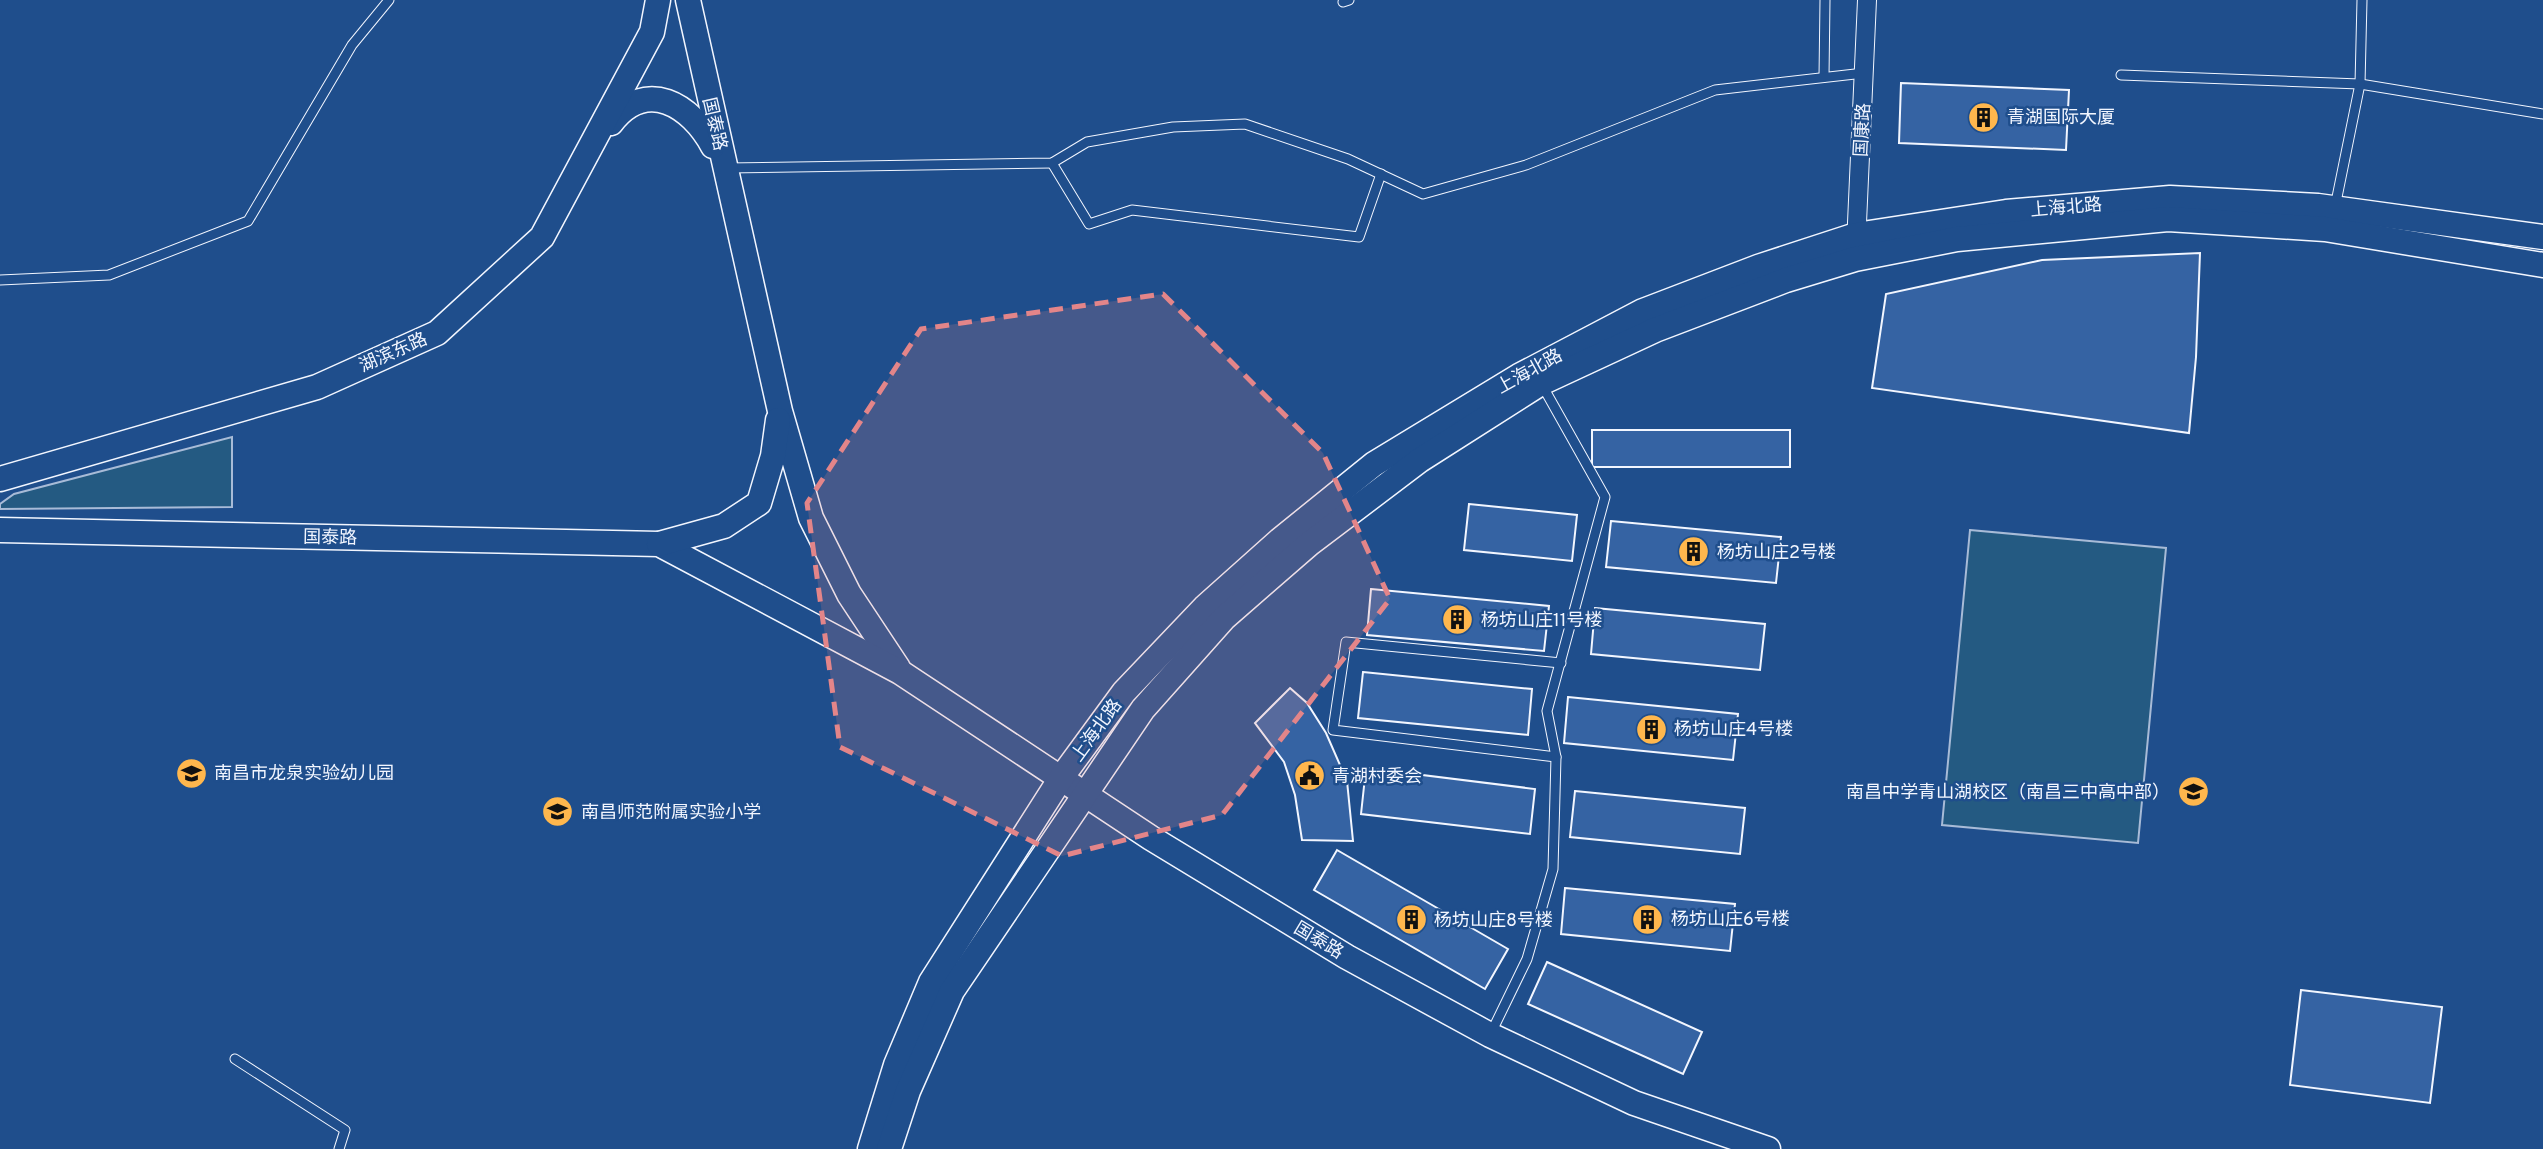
<svg xmlns="http://www.w3.org/2000/svg" width="2543" height="1149" font-family="Overpass,'Noto Sans SC',sans-serif">
<rect width="100%" height="100%" fill="#1f4e8c"/>
<g fill="#245a82" stroke="#a8bbd7" stroke-width="2">
<path d="M232 437V507L0 509V504L14 494Z"/>
<path d="M1970 530 2166 548 2138 843 1942 825Z"/>
</g>
<g fill="#3563a3" stroke="#f2f6ff" stroke-width="2">
<path d="M1901 83 2069 90 2066 150 1899 143Z"/>
<path d="M2200 253 2196 357 2189 433 1872 388 1886 294 2042 260Z"/>
<rect x="1592" y="430" width="198" height="37"/>
<path d="M1469 504 1577 515 1572 561 1464 550Z"/>
<path d="M1611 521 1781 537 1776 583 1606 567Z"/>
<path d="M1371 589 1549 606 1544 651 1367 635Z"/>
<path d="M1595 608 1765 624 1760 670 1591 654Z"/>
<path d="M1363 672 1532 689 1528 735 1358 718Z"/>
<path d="M1290 688 1307 703 1326 733 1347 781 1353 841 1302 840 1295 795 1284 762 1255 723Z"/>
<path d="M1568 697 1738 714 1733 760 1564 743Z"/>
<path d="M1366 768 1535 789 1530 834 1361 814Z"/>
<path d="M1575 791 1745 808 1740 854 1570 837Z"/>
<path d="M1337 850 1508 949 1485 989 1314 890Z"/>
<path d="M1565 888 1735 904 1730 951 1561 934Z"/>
<path d="M1547 962 1702 1032 1683 1074 1528 1004Z"/>
<path d="M2301 990 2442 1007 2430 1103 2290 1085Z"/>
</g>
<g fill="none" stroke-linecap="round" stroke-linejoin="round">
<defs>
<g id="lane">
<path d="M1343 2 1349 0"/>
<path d="M2121 75 2360 84 2543 114"/>
<path d="M1824 77 1825 0"/>
<path d="M1052 163 1089 224 1132 210 1359 237 1381 174"/>
<path d="M727 168 1052 163 1087 142 1173 127 1245 124 1348 159 1423 194 1526 165 1715 90 1864 73"/>
<path d="M2335 207 2360 84 2362 0"/>
<path d="M0 280 109 275 248 221 352 45 389 0"/>
<path d="M1556 757 1333 730 1346 642 1561 663"/>
<path d="M1491 1033 1527 959 1553 869 1556 757 1547 711 1605 497 1542 385"/>
<path d="M235 1059 345 1130 339 1149"/>
</g>
<path id="street" d="M1856 245 1867 0"/>
<g id="secondary">
<path d="M688 0 780 411 811 518 849 594 898 668"/>
<path d="M611 123C646 77 691 105 713 146"/>
<path d="M0 479 317 387 437 333 542 237 652 32 658 0"/>
<path d="M0 530 659 544 900 672 1151 838 1347 957 1490 1035 1634 1103 1768 1149"/>
<path d="M659 544 724 526 759 503 773 456 778 420"/>
<path d="M870 1149 896 1065 931 982 1061 778 1124 692 1205 607 1280 540 1374 464 1519 376 1643 311 1758 267 1856 235 2006 212 2170 198 2318 206 2543 237"/>
<path d="M889 1149 908 1091 952 991 1143 709 1224 618 1309 544 1420 460 1541 383 1655 330 1786 280 1855 259 1957 239 2168 219 2325 229 2543 265"/>
</g>
</defs>
<use href="#lane" stroke="#f2f6ff" stroke-width="11"/>
<use href="#street" stroke="#f2f6ff" stroke-width="20"/>
<use href="#secondary" stroke="#f2f6ff" stroke-width="27"/>
<use href="#lane" stroke="#1f4e8c" stroke-width="9"/>
<use href="#street" stroke="#1f4e8c" stroke-width="18"/>
<use href="#secondary" stroke="#1f4e8c" stroke-width="24"/>
</g>
<path fill="#e38589" fill-opacity="0.2" stroke="#e38589" stroke-width="5" stroke-dasharray="14 9" stroke-linejoin="round" d="M1163 294 1323 453 1390 599 1222 815 1062 856 840 747 807 503 921 329Z"/>
<defs>
<symbol id="building-disc" viewBox="-11 -11 22 22"><circle r="9.5" fill="#ffb74d" stroke="#1f4e8c"/><path d="M-4-6H4V6H1V3H-1V6H-4ZM-2.5-4.3h1.7v1.8h-1.7ZM.8-4.3h1.7v1.8H.8ZM-2.5-1h1.7V.8h-1.7ZM.8-1h1.7V.8H.8Z" fill="#111"/></symbol>
<symbol id="school-disc" viewBox="-11 -11 22 22"><circle r="9.5" fill="#ffb74d" stroke="#1f4e8c"/><path d="M0-5L7-2L0 1L-7-2ZM-4 1L0 2.5L4 1V4Q0 6-4 4Z" fill="#111"/></symbol>
<symbol id="civic-disc" viewBox="-11 -11 22 22"><circle r="9.5" fill="#ffb74d" stroke="#1f4e8c"/><path d="M-.6-6.5H3V-4.5H.6V-3L4-1V1h2V6H-6V1h2V-1L-.6-3ZM-1.2 2.5V6h2.4V2.5Z" fill="#111"/></symbol>
</defs>
<g fill-rule="evenodd">
<use href="#building-disc" x="1966" y="100" width="35" height="35"/>
<use href="#building-disc" x="1676" y="534" width="35" height="35"/>
<use href="#building-disc" x="1440" y="602" width="35" height="35"/>
<use href="#building-disc" x="1634" y="712" width="35" height="35"/>
<use href="#school-disc" x="174" y="756" width="35" height="35"/>
<use href="#civic-disc" x="1292" y="758" width="35" height="35"/>
<use href="#school-disc" x="2176" y="774" width="35" height="35"/>
<use href="#school-disc" x="540" y="794" width="35" height="35"/>
<use href="#building-disc" x="1630" y="902" width="35" height="35"/>
<use href="#building-disc" x="1394" y="902" width="35" height="35"/>
</g>
<g text-anchor="middle" stroke-width="5" stroke-linejoin="round" paint-order="stroke">
<g font-size="18" fill="#f2f6ff" stroke="#1f4e8c" text-anchor="start">
<text x="2007" y="123">青湖国际大厦</text>
<text x="1717" y="558">杨坊山庄2号楼</text>
<text x="1481" y="626">杨坊山庄11号楼</text>
<text x="1674" y="735">杨坊山庄4号楼</text>
<text x="214" y="779">南昌市龙泉实验幼儿园</text>
<text x="1332" y="782">青湖村委会</text>
<text x="2170" y="798" text-anchor="end">南昌中学青山湖校区（南昌三中高中部）</text>
<text x="581" y="818">南昌师范附属实验小学</text>
<text x="1671" y="925">杨坊山庄6号楼</text>
<text x="1434" y="926">杨坊山庄8号楼</text>
</g>
<g font-size="18" fill="#f2f6ff" stroke="#1f4e8c">
<text transform="translate(715 124) rotate(77)" y="6">国泰路</text>
<text transform="translate(1862 130) rotate(-87)" y="6">国康路</text>
<text transform="translate(2066 207) rotate(-5)" y="6">上海北路</text>
<text transform="translate(393 352) rotate(-24)" y="6">湖滨东路</text>
<text transform="translate(1529 371) rotate(-29)" y="6">上海北路</text>
<text transform="translate(330 537) rotate(1)" y="6">国泰路</text>
<text transform="translate(1096 730) rotate(-54)" y="6">上海北路</text>
<text transform="translate(1319 940) rotate(31)" y="6">国泰路</text>
</g>
</g>
</svg>
